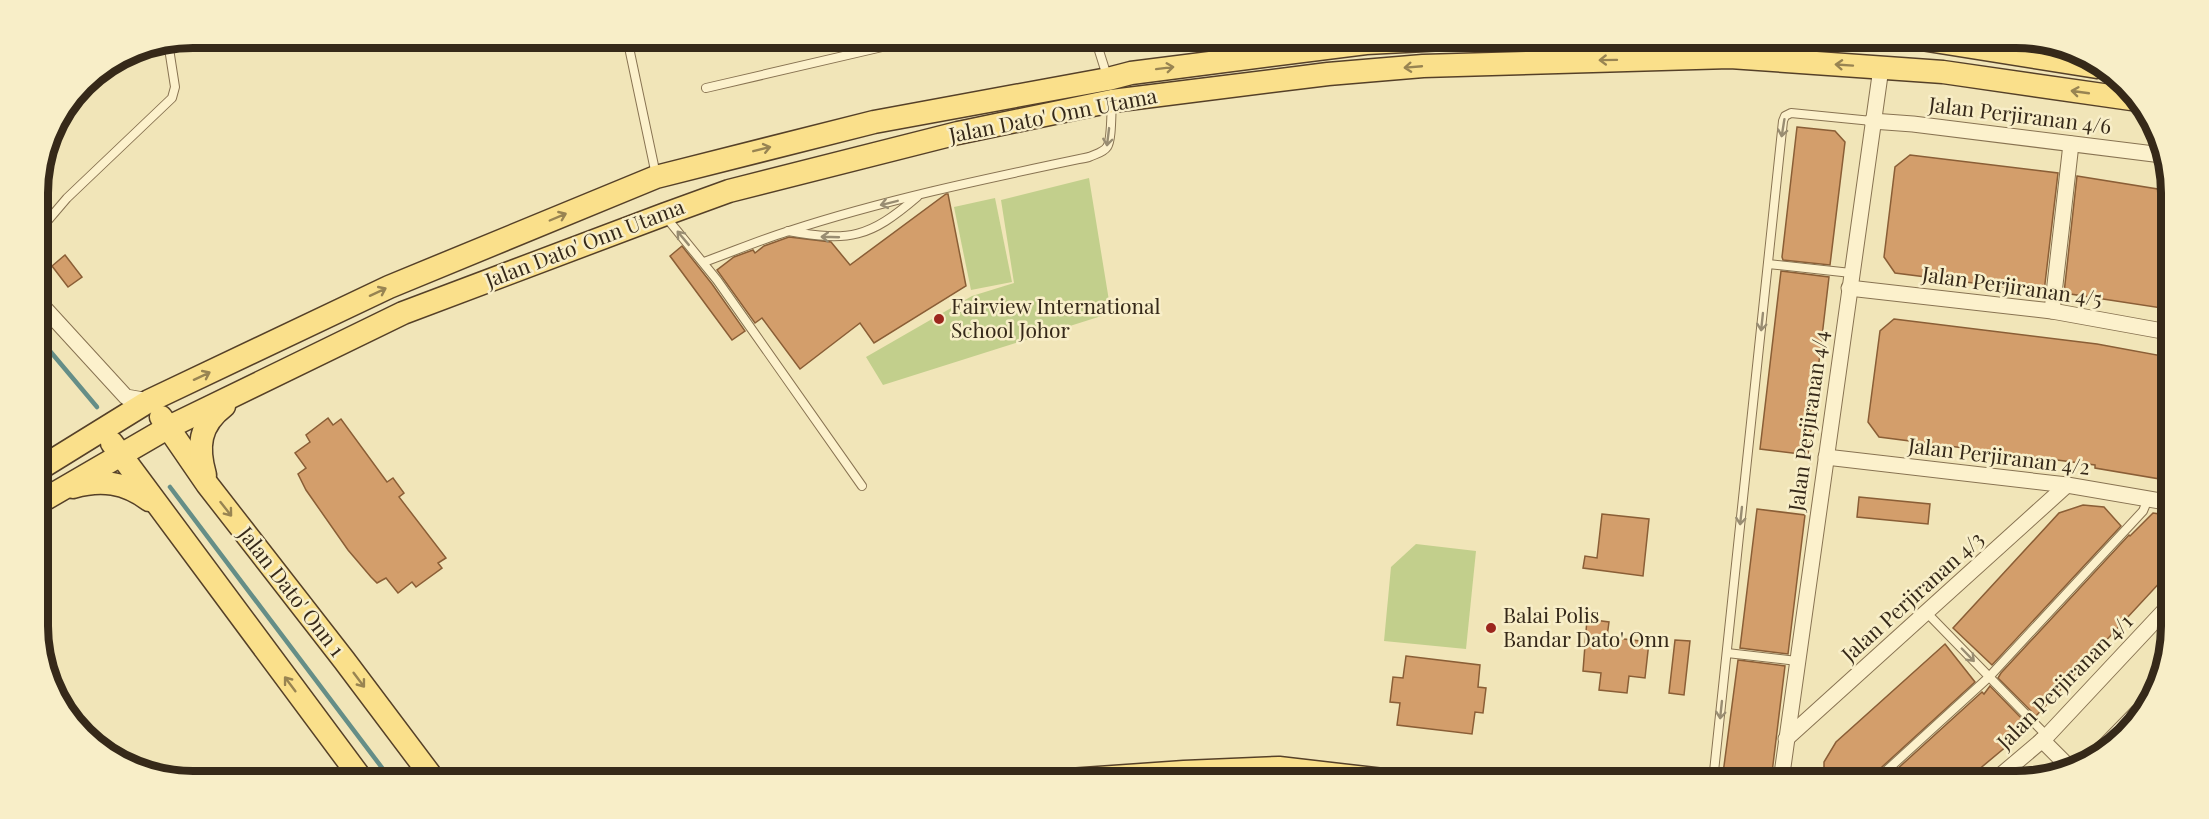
<svg xmlns="http://www.w3.org/2000/svg" width="2209" height="819" font-family="'Playfair Display',serif">
<rect width="100%" height="100%" fill="#f1e5b8"/>
<g fill="#c2cf8c">
<path d="M1089 178 1111 313 883 385 866 357 972 296 1014 283 1001 200Z"/>
<path d="M995 198 1012 282 971 290 954 207Z"/>
<path d="M1416 544 1476 551 1466 649 1384 641 1391 567Z"/>
</g>
<g fill="none" stroke-linecap="round" stroke-linejoin="round">
<g stroke="#658e87" stroke-width="4.5">
<path d="M39 338 97 407"/>
<path d="M170 487 392 781"/>
</g>
</g>
<g fill="#d39e6b" stroke="#8a5e36" stroke-width="1.5">
<path d="M1797 127 1835 131 1845 142 1830 265 1783 260 1782 257Z"/>
<path d="M1910 155 2058 173 2044 292 1895 273 1884 257 1895 167Z"/>
<path d="M2077 176 2170 191 2168 309 2064 293Z"/>
<path d="M946 194H948L966 286 874 343 860 323 800 369 762 318 755 323 717 270 734 257 753 250 755 253 764 246 789 237 831 242 850 265Z"/>
<path d="M682 246 712 284 745 331 732 340 670 256Z"/>
<path d="M65 255 82 277 68 287 52 266Z"/>
<path d="M1781 271 1829 277 1808 455 1760 449Z"/>
<path d="M1894 319 2097 344 2168 357 2166 480 2095 468V465L1879 437 1868 422 1880 331Z"/>
<path d="M328 418 333 425 341 419 387 482 393 478 404 493 399 497 446 558 438 563 442 568 416 587 412 582 398 593 386 578 377 583 371 577 348 550 306 490 298 474 306 468 295 453 310 442 306 435Z"/>
<path d="M1859 497 1930 504 1928 524 1857 517Z"/>
<path d="M2083 505 2104 507 2121 526 1992 665 1953 628 2059 513Z"/>
<path d="M1757 509 1805 515 1788 654 1740 648Z"/>
<path d="M2153 513 2166 515 2165 577 2036 716 1998 678 2001 673 2129 535 2130 536Z"/>
<path d="M1602 514 1649 519 1643 576 1583 568 1585 556 1597 558Z"/>
<path d="M1587 619 1609 622 1607 637 1649 642 1645 678 1629 676 1627 693 1599 690 1601 673 1583 671Z"/>
<path d="M1675 640 1690 641 1684 695 1669 693Z"/>
<path d="M1945 644 1975 682 1871 777 1869 781H1828L1824 777V762L1836 742Z"/>
<path d="M1406 656 1480 665 1478 687 1486 688 1483 713 1475 712 1472 734 1397 725 1400 703 1390 702 1393 677 1403 678Z"/>
<path d="M1738 660 1785 666 1771 781H1722Z"/>
<path d="M1990 686 2027 724 2024 728 2026 730 1965 781H1884L1982 692 1984 694Z"/>
</g>
<g fill="none" stroke-linecap="round" stroke-linejoin="round">
<defs>
<g id="service">
<path d="M627 38 656 175"/>
<path d="M1095 38 1107 76"/>
<path d="M706 88 921 38"/>
<path d="M665 216 717 280 862 486"/>
<path d="M788 231C850 242 869 238 917 197"/>
<path d="M38 232 67 198 172 98 175 87 168 42"/>
<path d="M704 262C732 252 760 240 789 231 887 199 989 178 1089 157 1095 154 1103 153 1107 147 1112 140 1111 112 1112 102"/>
<path d="M1768 264 1851 273"/>
<path d="M1927 613 2047 736"/>
<path d="M1727 653 1797 661"/>
<path d="M1713 781 1783 121 1785 116 1791 113 1872 121"/>
<path d="M1875 781 1989 677 2143 511 2148 499"/>
</g>
<g id="minor">
<path d="M1872 121 1913 124 2162 155"/>
<path d="M1849 288 2052 311 2168 332"/>
<path d="M39 302 126 397 149 401"/>
<path d="M2052 311 2071 144"/>
<path d="M1826 457 2067 485 2166 502"/>
<path d="M1786 739 2067 485"/>
<path d="M2042 740 2068 766"/>
<path d="M2096 755 2138 712"/>
<path d="M1781 781 1881 68"/>
<path d="M1994 781 2047 736 2164 611"/>
</g>
<g id="primary">
<path d="M1915 38 2097 67"/>
<path d="M161 417 207 484 344 660 435 781"/>
<path d="M112 443 363 781"/>
<path d="M39 469 149 401 389 287 656 177 874 122 1108 79 1131 73 1366 43 1464 38"/>
<path d="M205 475C197 447 199 425 224 406"/>
<path d="M73 487C101 479 125 482 149 500"/>
<path d="M40 502 169 427 403 313 663 215 729 191 958 133 1112 101 1328 74 1423 66 1730 57 1943 72 2138 100"/>
<path d="M1055 781 1184 772 1279 768 1392 781"/>
</g>
</defs>
<use href="#service" stroke="#887352" stroke-width="10"/>
<use href="#minor" stroke="#887352" stroke-width="17"/>
<use href="#primary" stroke="#554028" stroke-width="25"/>
<use href="#service" stroke="#fcf1cc" stroke-width="8"/>
<use href="#minor" stroke="#fcf1cc" stroke-width="15"/>
<use href="#primary" stroke="#fae08b" stroke-width="22"/>
</g>
<defs><path id="oneway-shaft" d="M-6 0H5M1.5-3L5.5 0L1.5 3" fill="none" stroke-width="1.6" stroke-linecap="round" stroke-linejoin="round" transform="scale(1.5)"/></defs>
<g stroke="#988452">
<use href="#oneway-shaft" transform="translate(1608 60) rotate(179)"/>
<use href="#oneway-shaft" transform="translate(1844 65) rotate(-176)"/>
<use href="#oneway-shaft" transform="translate(1413 67) rotate(175)"/>
<use href="#oneway-shaft" transform="translate(1165 68) rotate(-7)"/>
<use href="#oneway-shaft" transform="translate(2080 92) rotate(-172)"/>
<use href="#oneway-shaft" transform="translate(762 149) rotate(-14)"/>
<use href="#oneway-shaft" transform="translate(558 217) rotate(-23)"/>
<use href="#oneway-shaft" transform="translate(378 292) rotate(-25)"/>
<use href="#oneway-shaft" transform="translate(202 376) rotate(-25)"/>
<use href="#oneway-shaft" transform="translate(226 509) rotate(52)"/>
<use href="#oneway-shaft" transform="translate(359 680) rotate(53)"/>
<use href="#oneway-shaft" transform="translate(290 684) rotate(-127)"/>
</g>
<g stroke="#998d72">
<use href="#oneway-shaft" transform="translate(1783 128) rotate(99)"/>
<use href="#oneway-shaft" transform="translate(1108 137) rotate(97)"/>
<use href="#oneway-shaft" transform="translate(889 203) rotate(166)"/>
<use href="#oneway-shaft" transform="translate(830 237) rotate(-178)"/>
<use href="#oneway-shaft" transform="translate(683 238) rotate(-130)"/>
<use href="#oneway-shaft" transform="translate(1762 322) rotate(96)"/>
<use href="#oneway-shaft" transform="translate(1741 516) rotate(96)"/>
<use href="#oneway-shaft" transform="translate(1968 655) rotate(46)"/>
<use href="#oneway-shaft" transform="translate(1721 710) rotate(96)"/>
</g>
<g fill="#9c261d" stroke="#f8eec8" stroke-width="2">
<circle cx="939" cy="319" r="6"/>
<circle cx="1491" cy="628" r="6"/>
</g>
<g text-anchor="middle" stroke-width="5" stroke-linejoin="round" paint-order="stroke">
<g font-size="21" fill="#362919" stroke="#f8eec8">
<text transform="translate(1053 116) rotate(-11)" y="7">Jalan Dato' Onn Utama</text>
<text transform="translate(2020 116) rotate(7)" y="7">Jalan Perjiranan 4/6</text>
<text transform="translate(585 244) rotate(-21)" y="7">Jalan Dato' Onn Utama</text>
<text transform="translate(2012 287) rotate(8)" y="7">Jalan Perjiranan 4/5</text>
<text transform="translate(1809 421) rotate(-82)" y="7">Jalan Perjiranan 4/4</text>
<text transform="translate(1999 457) rotate(7)" y="7">Jalan Perjiranan 4/2</text>
<text transform="translate(291 592) rotate(52)" y="7">Jalan Dato' Onn 1</text>
<text transform="translate(1913 597) rotate(-42)" y="7">Jalan Perjiranan 4/3</text>
<text transform="translate(2065 682) rotate(-45)" y="7">Jalan Perjiranan 4/1</text>
</g>
<g font-size="21" fill="#362919" stroke="#f8eec8" text-anchor="start">
<text x="951" y="314">Fairview International<tspan x="951" dy="24">School Johor</tspan></text>
<text x="1503" y="623">Balai Polis<tspan x="1503" dy="24">Bandar Dato' Onn</tspan></text>
</g>
</g>
<path d="M0 0H2209V819H0ZM193 48H2016A145 145 0 0 1 2161 193V626A145 145 0 0 1 2016 771H193A145 145 0 0 1 48 626V193A145 145 0 0 1 193 48Z" fill="#f8eec8" fill-rule="evenodd"/>
<path fill="none" stroke="#362919" stroke-width="8" d="M193 48H2016A145 145 0 0 1 2161 193V626A145 145 0 0 1 2016 771H193A145 145 0 0 1 48 626V193A145 145 0 0 1 193 48Z"/>
</svg>
